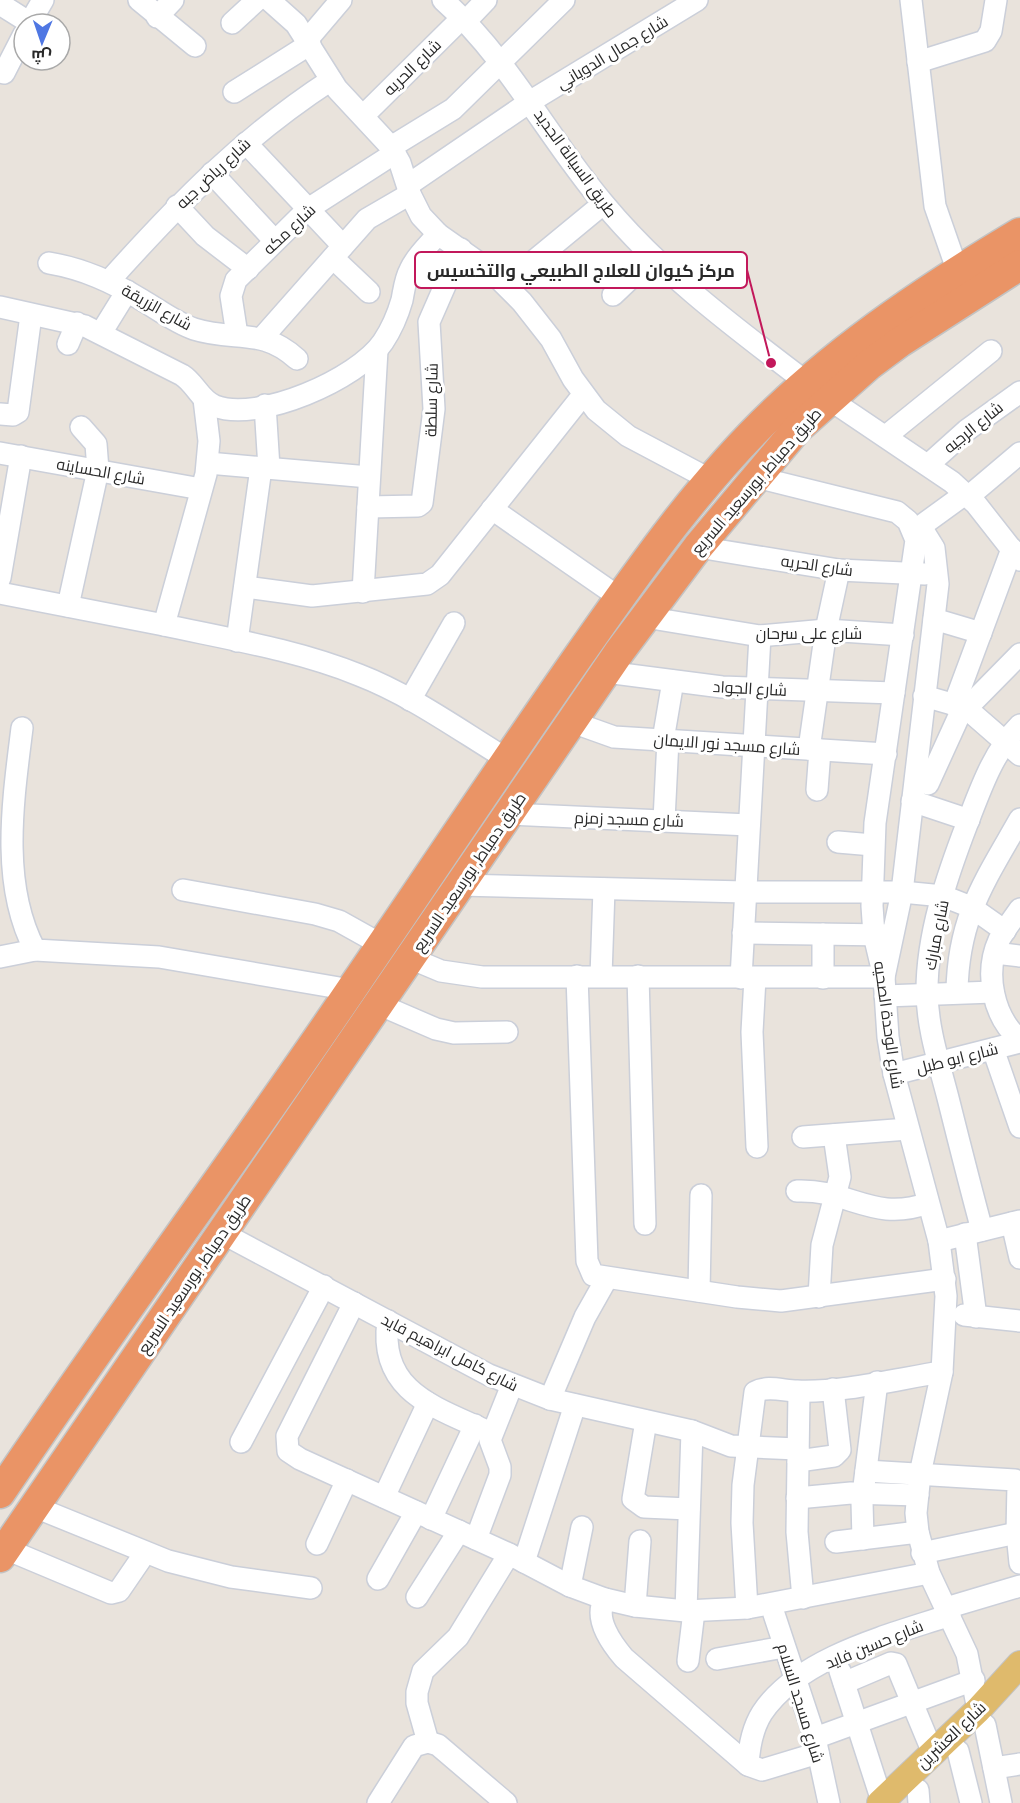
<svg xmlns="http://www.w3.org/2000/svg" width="1020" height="1803" font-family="Ubuntu,Cairo,sans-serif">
<rect width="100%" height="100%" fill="#e9e3dc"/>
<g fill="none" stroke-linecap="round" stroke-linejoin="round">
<defs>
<g id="minor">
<path d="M139 0 195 46"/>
<path d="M269 0 296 24 337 89 391 147 400 163 410 194 421 216 438 234 492 272 522 302 551 339 573 379 596 410 628 436 711 480"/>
<path d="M443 0C509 59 548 138 604 204 662 274 734 327 806 382"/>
<path d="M911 0 935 206 958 272"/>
<path d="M0 4 30 23"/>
<path d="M157 17 173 0"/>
<path d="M465 22 486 0"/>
<path d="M232 23 257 0"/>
<path d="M29 24 43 0"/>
<path d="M307 40 341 0"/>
<path d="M918 62 985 41 991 31 996 0"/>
<path d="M4 73 24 34"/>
<path d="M234 92 310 44"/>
<path d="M363 116 462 18"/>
<path d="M246 143 343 246"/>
<path d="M391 147 453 109 564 0"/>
<path d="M212 173 274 240"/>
<path d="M408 185 531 101 697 0"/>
<path d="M177 206 205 236 248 269"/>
<path d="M333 258 369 292"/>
<path d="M49 263C84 269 112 282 142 300 159 310 176 323 194 329 235 342 262 327 297 359"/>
<path d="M109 281C179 203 242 138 331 80"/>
<path d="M506 284 603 204"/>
<path d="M613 295 653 257"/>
<path d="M0 307 85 326 182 375C195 383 200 400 215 406 258 423 358 379 383 342 391 330 398 314 402 300 404 290 405 279 410 270 416 256 429 245 438 234"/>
<path d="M101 333 127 291"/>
<path d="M237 335 231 296 236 280 308 209 395 153"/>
<path d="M262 338 367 219 410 194"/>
<path d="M68 344 77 323"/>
<path d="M204 399 209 441 206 474 164 625C229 639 297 650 359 675 411 695 459 730 507 759"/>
<path d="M829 399 952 482 976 504 1020 560"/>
<path d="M265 405 269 468"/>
<path d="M0 414 13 415 18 412 31 315"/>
<path d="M886 436 991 351"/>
<path d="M0 453 201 489"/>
<path d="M208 463 369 477"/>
<path d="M928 465 967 430 1020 392"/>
<path d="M756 477 897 512 908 521 916 540 875 823 872 906 874 935 884 977 888 1037 894 1074 939 1241 946 1296 942 1372 920 1474 916 1513 918 1532 929 1573 967 1654 978 1710"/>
<path d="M968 497 1020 453"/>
<path d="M368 507 418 506 422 503 434 409 429 322 461 249"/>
<path d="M492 509 620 598"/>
<path d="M914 531 965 494"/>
<path d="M698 547 839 570 925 574"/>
<path d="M0 578 21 456"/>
<path d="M245 587 312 596 427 584 440 575 583 395"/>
<path d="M363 592 377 350"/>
<path d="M0 593 164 625"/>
<path d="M68 606 98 470 96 444 81 427"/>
<path d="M645 617 760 636 826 630 903 635"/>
<path d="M934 619 981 633"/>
<path d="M237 641 261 468"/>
<path d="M606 672 722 687 894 693"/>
<path d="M924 696 966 708 1020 755"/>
<path d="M410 700 454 623"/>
<path d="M954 705 1012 549"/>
<path d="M572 722 614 737 886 754"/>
<path d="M22 728C13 801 0 884 35 950L159 957 351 990"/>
<path d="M663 740 673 681"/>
<path d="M809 749 826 630 839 570"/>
<path d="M928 784 959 716 1020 654"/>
<path d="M817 790 820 750"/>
<path d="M912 801 969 820"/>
<path d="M509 814 749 825"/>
<path d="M664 820 668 740"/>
<path d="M838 842 873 845"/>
<path d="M460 885 745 892H902L943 896 971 907 1005 931"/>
<path d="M183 890 315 914 339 921 382 945"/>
<path d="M1020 909C1013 919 1005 929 999 940 984 973 993 1017 1020 1040"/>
<path d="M743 933 888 935"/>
<path d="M995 953 1020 956"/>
<path d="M0 957 35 950"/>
<path d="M410 958 441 971 482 977H884L902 892 938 584 934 548 921 527"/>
<path d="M577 976 587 1261 593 1275 737 1297 781 1301 945 1279"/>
<path d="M601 976 604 889"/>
<path d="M638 976 645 1224"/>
<path d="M741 978 760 636"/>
<path d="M755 978 752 1032 757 1147"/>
<path d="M823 978V934"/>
<path d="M957 992C958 917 985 881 1020 819"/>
<path d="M885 996 993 992"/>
<path d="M378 1004 436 1029 454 1033 507 1032"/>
<path d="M993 1049 1020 1127"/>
<path d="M894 1074 1020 1042"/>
<path d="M803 1137 908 1129"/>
<path d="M797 1191C849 1189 874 1223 928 1203"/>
<path d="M1012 1223 1020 1258"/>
<path d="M982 1230C970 1186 959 1142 948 1098 939 1063 927 1027 927 991 927 934 947 876 967 824 981 788 993 752 1020 725"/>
<path d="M222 1233 489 1375 550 1399 692 1431 731 1446 798 1449"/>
<path d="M965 1234 976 1317"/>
<path d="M939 1241 1020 1221"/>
<path d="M699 1291 701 1195"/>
<path d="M819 1297 822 1245 840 1177 834 1135"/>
<path d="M354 1303 287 1436 288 1451 300 1459 509 1554 570 1586 605 1599 635 1606 686 1611 747 1608 929 1573"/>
<path d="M964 1315 1020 1321"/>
<path d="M388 1321C378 1393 438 1408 491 1433"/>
<path d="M799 1392 797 1532 803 1598"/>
<path d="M550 1399 585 1317 607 1278"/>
<path d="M646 1421 633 1499 644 1507 689 1509"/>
<path d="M241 1442 324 1286"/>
<path d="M798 1461 834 1456 840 1450 833 1389"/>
<path d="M866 1471 1015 1480 1018 1484 1017 1533 1020 1563"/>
<path d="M384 1497 428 1403"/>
<path d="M797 1498 851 1493 918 1495"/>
<path d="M35 1507 168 1561 231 1577 311 1588"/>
<path d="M431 1519 475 1425"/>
<path d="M476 1539 500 1475V1467L490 1440 512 1385"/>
<path d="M863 1539 862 1502 877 1382"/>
<path d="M836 1542 918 1532"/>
<path d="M317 1544 347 1480"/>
<path d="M6 1549 111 1593 119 1591 145 1553"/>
<path d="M922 1553 1017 1533"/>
<path d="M524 1562 575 1405"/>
<path d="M378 1579 416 1512"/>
<path d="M570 1586 582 1527"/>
<path d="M417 1597 459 1531"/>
<path d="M605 1599C593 1618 612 1644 624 1658L748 1765 762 1770 818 1753"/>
<path d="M771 1605 815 1738 829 1803"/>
<path d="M635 1606 640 1541"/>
<path d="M747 1608 742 1523 743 1485 755 1392C767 1385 784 1391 797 1391 841 1393 897 1379 942 1372"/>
<path d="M946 1608 1020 1586"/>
<path d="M686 1611 692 1431"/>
<path d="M717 1659 784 1647"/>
<path d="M688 1661 694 1611"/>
<path d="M840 1671 882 1801"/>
<path d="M844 1683 891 1663 896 1664 933 1753"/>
<path d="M985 1725 1001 1803"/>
<path d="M815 1738 974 1680"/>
<path d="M428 1742 417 1703V1692L423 1671 458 1637 509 1554"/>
<path d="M958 1751 971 1803"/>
<path d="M748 1765C749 1747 752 1729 762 1713 799 1657 890 1635 950 1615"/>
<path d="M994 1768 1020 1764"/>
<path d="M918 1790 919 1803"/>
<path d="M378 1803 414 1746 428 1742 438 1745 506 1803"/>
</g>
<path id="major" d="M880 1803 978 1710 1020 1664"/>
<g id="highway">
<path d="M0 1493C115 1322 238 1157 353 987 429 876 503 764 580 654 639 570 700 482 775 411 848 341 933 285 1020 233"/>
<path d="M0 1557 620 651 698 547 797 429 869 365 900 342 1020 265"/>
</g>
</defs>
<use href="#minor" stroke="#cbcfd9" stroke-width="24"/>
<use href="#major" stroke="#c3c3c3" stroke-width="28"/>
<use href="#highway" stroke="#c3c3c3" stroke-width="33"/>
<use href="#minor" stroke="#fff" stroke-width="21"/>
<use href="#major" stroke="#dfba6c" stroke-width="26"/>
<use href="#highway" stroke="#ea9466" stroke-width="30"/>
</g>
<g text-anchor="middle" stroke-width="6" stroke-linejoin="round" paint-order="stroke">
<g font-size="16" fill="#292929" stroke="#fff">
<text transform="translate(612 52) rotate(-31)" y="6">شارع جمال الدوياني</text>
<text transform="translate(412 67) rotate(-44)" y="6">شارع الحريه</text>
<text transform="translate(576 163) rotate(54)" y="6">طريق السيالة الجديد</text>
<text transform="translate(213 173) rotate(-43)" y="6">شارع رياض جبه</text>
<text transform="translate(289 229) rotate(-43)" y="6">شارع مكه</text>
<text transform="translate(157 307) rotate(29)" y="6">شارع الزريقة</text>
<text transform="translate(431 400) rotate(-89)" y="6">شارع سلطة</text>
<text transform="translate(973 427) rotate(-39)" y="6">شارع الرجيه</text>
<text transform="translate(101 471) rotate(10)" y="6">شارع الحساينه</text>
<text transform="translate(756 481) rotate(-49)" y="6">طريق دمياط, بورسعيد السريع</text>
<text transform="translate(817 565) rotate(8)" y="6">شارع الحريه</text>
<text x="809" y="639">شارع على سرحان</text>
<text transform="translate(750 688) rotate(3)" y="6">شارع الجواد</text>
<text transform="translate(727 744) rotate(4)" y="6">شارع مسجد نور الايمان</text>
<text transform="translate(629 819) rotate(2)" y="6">شارع مسجد زمزم</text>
<text transform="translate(469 872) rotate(-56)" y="6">طريق دمياط, بورسعيد السريع</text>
<text transform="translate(936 935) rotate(-79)" y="6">شارع مبارك</text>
<text transform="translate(889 1025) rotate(82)" y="6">شارع الوحدة الصحيه</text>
<text transform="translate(957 1058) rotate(-14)" y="6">شارع ابو طبل</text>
<text transform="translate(194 1274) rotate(-56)" y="6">طريق دمياط, بورسعيد السريع</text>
<text transform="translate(450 1352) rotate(27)" y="6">شارع كامل ابراهيم فايد</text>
<text transform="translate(874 1644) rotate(-22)" y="6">شارع حسين فايد</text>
<text transform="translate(801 1703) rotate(73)" y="6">شارع مسجد السلام</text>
<text transform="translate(951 1735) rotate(-44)" y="6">شارع العشرين</text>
</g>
</g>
<path fill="none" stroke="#c2185b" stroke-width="2" d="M771 363L747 270"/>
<circle fill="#c2185b" stroke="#fff" stroke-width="2" cx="771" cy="363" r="6"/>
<rect fill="#fff" stroke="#c2185b" stroke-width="2" x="415" y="252" width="332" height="36" rx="6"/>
<g font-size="18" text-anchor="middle" font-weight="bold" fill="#292929">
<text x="581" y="277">مركز كيوان للعلاج الطبيعي والتخسيس</text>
</g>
<g transform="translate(42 42) rotate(182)"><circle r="28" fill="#ffffff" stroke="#a9a9a9" stroke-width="1.5"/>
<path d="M0-4.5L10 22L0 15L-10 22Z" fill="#4f77e3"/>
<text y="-9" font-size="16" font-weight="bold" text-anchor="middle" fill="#292929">ش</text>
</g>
</svg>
